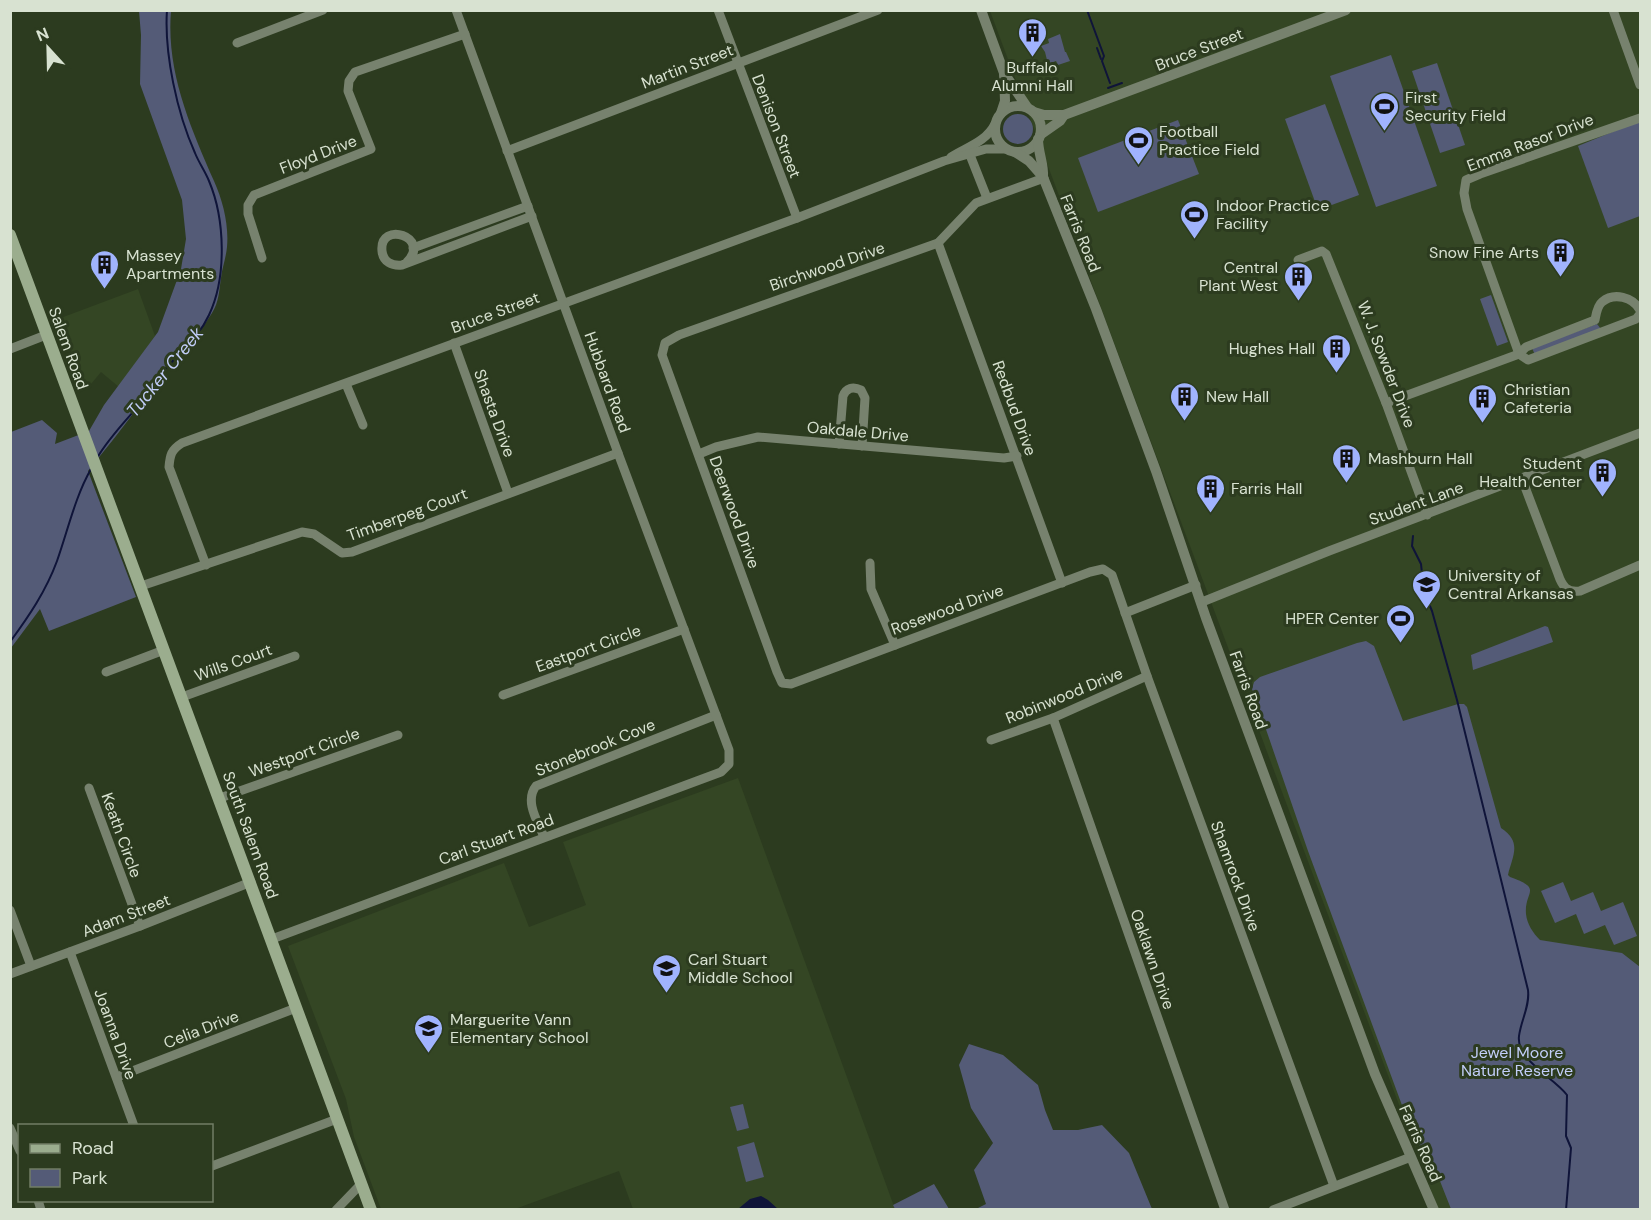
<svg xmlns="http://www.w3.org/2000/svg" width="1651" height="1220" font-family="'DM Sans',sans-serif">
<rect width="100%" height="100%" fill="#2c3b1f"/>
<g fill="#344624">
<path d="M990 11H1640V1209H1438Z"/>
<path d="M138 289 155 336 119 387 101 372 86 390 58 319Z"/>
<path d="M738 778 895 1209H633L619 1171 515 1209H381L354 1137 346 1099 288 946 504 863 529 927 586 905 563 842Z"/>
</g>
<g fill="#545b77">
<path d="M139 11H171C166 71 190 126 214 181 223 201 229 225 227 247 226 258 222 268 221 278 219 291 219 302 212 313 196 340 171 358 152 382 148 388 145 395 141 402 125 426 106 448 88 471L136 597 49 631 40 609 11 648V432L42 420 57 433 55 444 89 431 104 405 158 332 181 269 186 239 182 200 140 84 141 35Z"/>
<path d="M1060 34 1065 52H1066L1070 61 1058 65 1056 61 1048 64 1045 52 1041 46 1049 43 1048 39Z"/>
<path d="M1391 55 1437 186 1376 207 1330 76Z"/>
<path d="M1437 63 1465 145 1440 153 1412 71Z"/>
<path d="M1325 104 1359 195 1318 210 1285 119Z"/>
<circle cx="1018" cy="129" r="15"/>
<path d="M1178 120 1199 174 1098 212 1078 158Z"/>
<path d="M1639 121 1640 216 1608 228 1578 146Z"/>
<path d="M1491 295 1508 342 1497 346 1480 299Z"/>
<path d="M1597 324 1601 329 1535 355 1532 348Z"/>
<path d="M1545 626 1548 627 1553 642 1473 670 1471 655Z"/>
<path d="M1366 641 1374 646 1403 721 1458 704H1464L1467 707 1501 828C1523 842 1512 857 1508 875L1510 877C1544 889 1524 891 1526 914 1527 924 1533 933 1540 940L1622 953 1640 967V1209H1451L1438 1176 1413 1135 1308 851 1252 689 1254 682 1260 677 1357 643Z"/>
<path d="M1563 882 1571 901 1593 892 1601 911 1623 902 1637 936 1614 945 1605 925 1584 934 1576 914 1555 923 1541 891Z"/>
<path d="M969 1044 1003 1055 1038 1085 1045 1110 1053 1130H1078L1102 1125 1129 1153 1152 1209H976L986 1204 974 1170 993 1143 971 1108 959 1065Z"/>
<path d="M743 1104 749 1128 737 1131 730 1107Z"/>
<path d="M754 1142 764 1177 746 1182 737 1147Z"/>
<path d="M934 1184 949 1209H895L893 1205Z"/>
</g>
<path fill="#0f1439" d="M761 1196 768 1200 778 1209H738L750 1199Z"/>
<g fill="none" stroke-linecap="round" stroke-linejoin="round">
<g stroke="#0f1439" stroke-width="2">
<path d="M1087 10 1104 56 1102 61 1110 83"/>
<path d="M1097 48 1101 59"/>
<path d="M1108 88 1122 83"/>
<path d="M97 458C111 434 131 416 148 394 154 387 158 379 164 371 179 352 198 339 209 315 227 277 225 219 209 181 205 171 199 163 195 153 177 113 164 53 167 10"/>
<path d="M1413 536 1412 546 1421 564 1424 592 1432 611 1457 700 1528 990C1530 1006 1521 1020 1519 1036 1516 1060 1553 1077 1567 1095L1566 1136 1571 1148 1566 1210"/>
<path d="M10 642C29 616 46 591 57 561 68 530 75 497 91 469"/>
</g>
<g stroke="#77826e" stroke-width="9">
<path d="M718 10 797 218"/>
<path d="M1613 10 1640 85"/>
<path d="M237 43 323 10"/>
<path d="M507 151 878 10"/>
<path d="M970 155 987 198"/>
<path d="M951 157C967 147 986 142 995 124"/>
<path d="M1044 178 976 203 938 243 679 335 665 343 662 355 777 672 782 683 791 684 1090 572 1103 569 1112 575 1147 676 1334 1186"/>
<path d="M938 243 1062 583"/>
<path d="M413 248 528 206"/>
<path d="M262 258 248 214V205L254 195 371 149 348 91 349 81 355 72 465 34"/>
<path d="M1298 260 1322 251 1326 254 1386 403 1427 515"/>
<path d="M407 262C432 237 379 220 382 251 383 262 392 266 402 265L532 216"/>
<path d="M454 343 508 493"/>
<path d="M10 349 46 335"/>
<path d="M1519 354 1467 209 1464 193 1466 180 1480 174 1640 118"/>
<path d="M1519 354 1528 360 1636 319 1640 314"/>
<path d="M346 384 363 425"/>
<path d="M1386 403 1519 354 1526 347 1595 320C1596 315 1597 306 1602 302 1614 292 1633 297 1640 310"/>
<path d="M839 444 843 396C846 388 853 386 861 390L865 398 862 446"/>
<path d="M699 454 716 447 758 437 1004 458 1017 456"/>
<path d="M1522 479 1558 574C1562 586 1567 593 1580 591L1640 565"/>
<path d="M870 563 871 589 895 645"/>
<path d="M206 565 169 467C170 455 171 450 182 443L797 218 944 161 986 149H1006"/>
<path d="M141 586 302 532 314 534 342 553 352 552 618 453"/>
<path d="M1202 602 1329 551 1640 433"/>
<path d="M1125 613 1196 585"/>
<path d="M106 672 164 650"/>
<path d="M503 695 684 629"/>
<path d="M182 697 295 656"/>
<path d="M1053 718 1225 1210"/>
<path d="M991 740 1053 718 1147 676"/>
<path d="M89 788 140 926"/>
<path d="M220 798 398 735"/>
<path d="M544 837C538 822 524 801 536 786L716 715"/>
<path d="M10 910 31 966"/>
<path d="M272 939 721 772 729 764V750L716 715 618 453 456 10"/>
<path d="M70 952 134 1126"/>
<path d="M10 974 140 926 251 882"/>
<path d="M117 1077 296 1008"/>
<path d="M10 1128 20 1151"/>
<path d="M212 1166 337 1119"/>
<path d="M38 1200 41 1210"/>
<path d="M336 1210 361 1184"/>
<path d="M1273 1210 1411 1157"/>
</g>
<g stroke="#77826e" stroke-width="10">
<path d="M981 10 1004 73 1027 107"/>
<circle cx="1018" cy="129" r="23"/>
<path d="M1034 112 1044 115H1064L1346 10"/>
<path d="M1001 113 1005 101 1004 73"/>
<path d="M1040 135 1060 121 1064 115"/>
<path d="M1038 139C1038 153 1044 164 1043 177"/>
<path d="M1015 152 1029 161 1043 177 1096 309 1156 471 1206 618 1375 1074 1434 1210"/>
</g>
<path stroke="#9bad8e" stroke-width="12" d="M10 235 371 1210"/>
</g>
<defs>
<symbol id="building-pin" viewBox="-11 -11 22 30"><path d="M0 17L-7.5 6A9.5 9.5 0 1 1 7.5 6Z" fill="#a0b3fd" stroke="#2c3b1f"/><path d="M-4-6H4V6H1V3H-1V6H-4ZM-2.5-4.3h1.7v1.8h-1.7ZM.8-4.3h1.7v1.8H.8ZM-2.5-1h1.7V.8h-1.7ZM.8-1h1.7V.8H.8Z" fill="#111"/></symbol>
<symbol id="stadium-pin" viewBox="-11 -11 22 30"><path d="M0 17L-7.5 6A9.5 9.5 0 1 1 7.5 6Z" fill="#a0b3fd" stroke="#2c3b1f"/><path d="M0-5a6.5 5 0 1 0 0 10a6.5 5 0 1 0 0-10ZM-3.5-1.8h7v3.6h-7Z" fill="#111"/></symbol>
<symbol id="university-pin" viewBox="-11 -11 22 30"><path d="M0 17L-7.5 6A9.5 9.5 0 1 1 7.5 6Z" fill="#a0b3fd" stroke="#2c3b1f"/><path d="M0-5L7-2L0 1L-7-2ZM-4 1L0 2.5L4 1V4Q0 6-4 4Z" fill="#111"/></symbol>
<symbol id="school-pin" viewBox="-11 -11 22 30"><path d="M0 17L-7.5 6A9.5 9.5 0 1 1 7.5 6Z" fill="#a0b3fd" stroke="#2c3b1f"/><path d="M0-5L7-2L0 1L-7-2ZM-4 1L0 2.5L4 1V4Q0 6-4 4Z" fill="#111"/></symbol>
</defs>
<g fill-rule="evenodd">
<use href="#building-pin" x="1016" y="16" width="33" height="45"/>
<use href="#stadium-pin" x="1368" y="90" width="33" height="45"/>
<use href="#stadium-pin" x="1122" y="124" width="33" height="45"/>
<use href="#stadium-pin" x="1178" y="198" width="33" height="45"/>
<use href="#building-pin" x="1544" y="236" width="33" height="45"/>
<use href="#building-pin" x="88" y="248" width="33" height="45"/>
<use href="#building-pin" x="1282" y="260" width="33" height="45"/>
<use href="#building-pin" x="1320" y="332" width="33" height="45"/>
<use href="#building-pin" x="1168" y="380" width="33" height="45"/>
<use href="#building-pin" x="1466" y="382" width="33" height="45"/>
<use href="#building-pin" x="1330" y="442" width="33" height="45"/>
<use href="#building-pin" x="1586" y="456" width="33" height="45"/>
<use href="#building-pin" x="1194" y="472" width="33" height="45"/>
<use href="#university-pin" x="1410" y="568" width="33" height="45"/>
<use href="#stadium-pin" x="1384" y="602" width="33" height="45"/>
<use href="#school-pin" x="650" y="952" width="33" height="45"/>
<use href="#school-pin" x="412" y="1012" width="33" height="45"/>
</g>
<g text-anchor="middle" stroke-width="6" stroke-linejoin="round" paint-order="stroke">
<g font-size="16" fill="#d8e2d1" stroke="#2c3b1f">
<text transform="translate(1199 49) rotate(-21)" y="6">Bruce Street</text>
<text transform="translate(687 66) rotate(-21)" y="6">Martin Street</text>
<text transform="translate(777 126) rotate(69)" y="6">Denison Street</text>
<text transform="translate(1530 142) rotate(-21)" y="6">Emma Rasor Drive</text>
<text transform="translate(318 154) rotate(-21)" y="6">Floyd Drive</text>
<text transform="translate(1081 233) rotate(68)" y="6">Farris Road</text>
<text transform="translate(827 266) rotate(-19)" y="6">Birchwood Drive</text>
<text transform="translate(495 312) rotate(-20)" y="6">Bruce Street</text>
<text transform="translate(69 348) rotate(70)" y="6">Salem Road</text>
<text transform="translate(1387 364) rotate(69)" y="6">W. J. Sowder Drive</text>
<text transform="translate(608 382) rotate(70)" y="6">Hubbard Road</text>
<text transform="translate(1015 408) rotate(70)" y="6">Redbud Drive</text>
<text transform="translate(495 413) rotate(70)" y="6">Shasta Drive</text>
<text transform="translate(858 431) rotate(5)" y="6">Oakdale Drive</text>
<text transform="translate(1416 503) rotate(-20)" y="6">Student Lane</text>
<text transform="translate(735 512) rotate(70)" y="6">Deerwood Drive</text>
<text transform="translate(407 514) rotate(-20)" y="6">Timberpeg Court</text>
<text transform="translate(947 609) rotate(-20)" y="6">Rosewood Drive</text>
<text transform="translate(588 648) rotate(-20)" y="6">Eastport Circle</text>
<text transform="translate(233 662) rotate(-20)" y="6">Wills Court</text>
<text transform="translate(1249 690) rotate(70)" y="6">Farris Road</text>
<text transform="translate(1064 695) rotate(-22)" y="6">Robinwood Drive</text>
<text transform="translate(595 747) rotate(-22)" y="6">Stonebrook Cove</text>
<text transform="translate(304 752) rotate(-20)" y="6">Westport Circle</text>
<text transform="translate(122 835) rotate(70)" y="6">Keath Circle</text>
<text transform="translate(251 835) rotate(70)" y="6">South Salem Road</text>
<text transform="translate(496 839) rotate(-20)" y="6">Carl Stuart Road</text>
<text transform="translate(1236 876) rotate(70)" y="6">Shamrock Drive</text>
<text transform="translate(126 915) rotate(-21)" y="6">Adam Street</text>
<text transform="translate(1153 959) rotate(71)" y="6">Oaklawn Drive</text>
<text transform="translate(201 1029) rotate(-21)" y="6">Celia Drive</text>
<text transform="translate(116 1034) rotate(70)" y="6">Joanna Drive</text>
<text transform="translate(1421 1143) rotate(66)" y="6">Farris Road</text>
</g>
<g font-size="16" fill="#d8e2d1" stroke="#2c3b1f" text-anchor="start">
<text x="1032" y="73" text-anchor="middle">Buffalo<tspan x="1032" dy="18">Alumni Hall</tspan></text>
<text x="1405" y="103">First<tspan x="1405" dy="18">Security Field</tspan></text>
<text x="1159" y="137">Football<tspan x="1159" dy="18">Practice Field</tspan></text>
<text x="1216" y="211">Indoor Practice<tspan x="1216" dy="18">Facility</tspan></text>
<text x="1539" y="258" text-anchor="end">Snow Fine Arts</text>
<text x="126" y="261">Massey<tspan x="126" dy="18">Apartments</tspan></text>
<text x="1278" y="273" text-anchor="end">Central<tspan x="1278" dy="18">Plant West</tspan></text>
<text x="1315" y="354" text-anchor="end">Hughes Hall</text>
<text x="1504" y="395">Christian<tspan x="1504" dy="18">Cafeteria</tspan></text>
<text x="1206" y="402">New Hall</text>
<text x="1368" y="464">Mashburn Hall</text>
<text x="1582" y="469" text-anchor="end">Student<tspan x="1582" dy="18">Health Center</tspan></text>
<text x="1231" y="494">Farris Hall</text>
<text x="1448" y="581">University of<tspan x="1448" dy="18">Central Arkansas</tspan></text>
<text x="1379" y="624" text-anchor="end">HPER Center</text>
<text x="688" y="965">Carl Stuart<tspan x="688" dy="18">Middle School</tspan></text>
<text x="450" y="1025">Marguerite Vann<tspan x="450" dy="18">Elementary School</tspan></text>
</g>
<g font-size="16" fill="#c2cef9" stroke="#2c3b1f">
<text x="1517" y="1058">Jewel Moore<tspan x="1517" dy="18">Nature Reserve</tspan></text>
</g>
<g font-size="18" font-style="italic" fill="#c1cdf7" stroke="#2c3b1f">
<text transform="translate(165 372) rotate(-51)" y="6">Tucker Creek</text>
</g>
</g>
<rect width="1651" height="1220" fill="none" stroke="#d8e2d1" stroke-width="24"/>
<rect x="18" y="1124" width="195" height="78" fill="#2c3b1f" stroke="#717e66" stroke-width="1.5"/>
<rect x="30" y="1144" width="30" height="9" fill="#9bad8e" stroke="#717e66" stroke-width="1.5"/>
<text x="72" y="1154" font-size="18" fill="#d8e2d1">Road</text>
<rect x="30" y="1169" width="30" height="18" fill="#545b77" stroke="#717e66" stroke-width="1.5"/>
<text x="72" y="1184" font-size="18" fill="#d8e2d1">Park</text>
<g transform="translate(48 48) rotate(338)" stroke="#2c3b1f" stroke-width="4.5" paint-order="stroke">
<path d="M0-4.5L10 22L0 15L-10 22Z" fill="#d8e2d1"/>
<text y="-9" font-size="16" font-weight="bold" text-anchor="middle" fill="#d8e2d1">N</text>
</g>
</svg>
